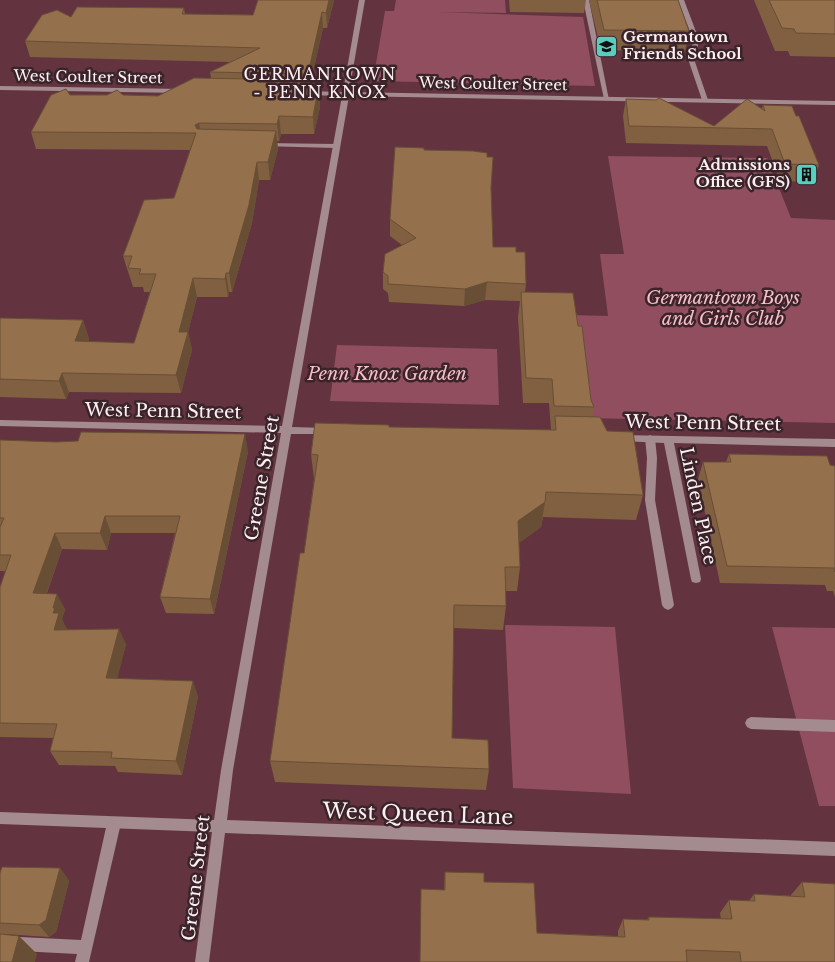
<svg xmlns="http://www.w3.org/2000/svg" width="835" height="962" font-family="'Libre Baskerville',serif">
<rect width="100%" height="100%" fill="#633440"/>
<g fill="#904e5f">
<path d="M396 0H505L506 13 438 12 583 17 595 86 373 81 385 11H394Z"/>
<path d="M608 156 767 158 791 218 835 220V423L583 418 570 315 608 316 600 254H624Z"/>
<path d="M337 345 497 349 499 405 330 401Z"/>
<path d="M505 625 615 627 631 794 513 788Z"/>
<path d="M772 627 835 628V806H819Z"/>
</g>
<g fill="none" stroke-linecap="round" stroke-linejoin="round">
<g fill="#a48b90" fill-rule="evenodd">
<path d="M583 0H589L609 100 604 99Z"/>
<path d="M678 0H684L698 37V48L694 59 708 100 707 101 702 100 688 59 692 48V37Z"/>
<path d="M264 143 335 144 339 146 335 148 262 146V144Z"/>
<path d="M650 435 655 438 657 458 655 500 674 605 672 608 668 610 664 608 662 605 645 500 647 458 645 438Z"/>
<path d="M751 717 835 720V732L751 729 747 727 745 723 747 719Z"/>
<path d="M114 817 119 818 121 823 89 962H75L77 954 0 950V936L81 940 107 823 109 818Z"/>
</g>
<g fill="#a48b90" fill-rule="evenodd">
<path d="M359 0H365L349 92 835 101V105L349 96 292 427 327 428 332 431 327 434H291L233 770 227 820 835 842V856L225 833 209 962H195L212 832 0 824V812L214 820 221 770 281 433 0 426V420L282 426 342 96 306 95 303 93 306 91 343 92Z"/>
<path d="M0 86 182 89 185 91 182 93 0 90Z"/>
<path d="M621 435 835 439V447L674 443 701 579 700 582 696 583 692 582 691 579 664 443 621 441 616 438Z"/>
</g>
</g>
<g fill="#806041">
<path d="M334 0 327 28H323L309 89H318L320 107 314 134H281L279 141H277L278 149 270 180H259L252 223 232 292H229L228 297H197L188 332 192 350 181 393 69 392 66 399 0 397V318L83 320 89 339 88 342 134 343 150 292H144L143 287H133L123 256 174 198 190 150 36 149 31 132 70 95 158 96 211 78 210 72 230 62 30 57 25 41 71 17 184 8 185 14 253 15Z"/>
<path d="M509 0H586L584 13 510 12Z"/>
<path d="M589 0H678L689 31 685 52 601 50Z"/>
<path d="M754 0H835V57L790 56 788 51H775Z"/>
<path d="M626 99 714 126 762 108 763 105 819 165 813 182 780 181 767 146 626 143 623 116Z"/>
<path d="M424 150 491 189 493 247 516 252 526 284 525 292 578 326 591 400 594 407 592 417 607 431 643 495 636 520 543 517 541 527 519 543 520 567 517 591H505L506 606 503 630 453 628 452 738 489 769 486 790 275 782 270 761 304 553 314 479 311 454 389 427 551 430 549 403H523L518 317 520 301 485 300 464 306 389 302 388 293 383 289V272L402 245 390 236V219Z"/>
<path d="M0 440 248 451 214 614 166 613 160 597 175 533H111L107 550 62 549 47 593 65 609 62 619 66 629 126 644 117 678 198 696 182 775 118 772 115 766 59 765 50 751 53 738 0 737V587L6 571H0Z"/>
<path d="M729 454 835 466V597L833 591H827L825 585 720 583 698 479 703 462H726Z"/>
<path d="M60 868 69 881 56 932 49 937 3 934 37 954 0 962V873Z"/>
<path d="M445 872 484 882 537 933 618 936V931L623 919 647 920 649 917 721 919 720 913 729 900 749 901 754 894 791 896V895L802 882 835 962H420L444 890Z"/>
</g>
<g fill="#684e35">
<path d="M329 0H334L327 28 326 13Z"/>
<path d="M322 12 323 28 309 90 308 74Z"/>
<path d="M306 80 308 97 304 89Z"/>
<path d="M318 89 320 107 314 134 313 117Z"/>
<path d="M279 116 281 134 279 141 277 124Z"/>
<path d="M199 123 202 140 195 125Z"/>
<path d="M276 131 278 149 270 180 268 162Z"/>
<path d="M257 162 259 180 252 223 232 292 229 273Z"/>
<path d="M226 273 229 292 228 297 225 279Z"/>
<path d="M193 278 197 297 188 332 192 350 181 393 176 375 179 332Z"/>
<path d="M487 282 485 300 464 306 465 289Z"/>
<path d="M83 320 89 339 82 360 75 341Z"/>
<path d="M62 373 69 392 66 399 59 381Z"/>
<path d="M245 434 248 451 214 614 210 599Z"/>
<path d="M545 502 541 527 515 546 518 521Z"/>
<path d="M105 516 111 533 107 550 100 533Z"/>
<path d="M55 533 62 549 41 609 33 593Z"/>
<path d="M57 594 65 609 62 619 67 629 62 645 54 630 53 608Z"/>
<path d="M119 629 126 644 114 693 106 678Z"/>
<path d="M193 681 198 696 182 775 176 761Z"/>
<path d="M60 868 69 881 56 932 49 937 39 925Z"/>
<path d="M19 936 37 954 35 962H12Z"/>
</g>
<g fill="#95704c" stroke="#684e35">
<path d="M258 0H329L326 13 322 12 308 74 210 72 260 48 25 41 42 15 57 10 71 17 77 7 184 8 182 14 253 15Z"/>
<path d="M597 0H678L689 31 604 30Z"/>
<path d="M769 0H835V34L796 33 794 29 782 28Z"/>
<path d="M194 78 306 80 304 89H318L313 117 279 116 277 124 199 123 195 125 197 129 276 131 268 162H257L249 205 229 273H226L225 279 193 278 179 332H188L176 375 62 373 59 381 0 379V318L83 320 75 341 134 343 156 274H139L141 269 128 268 132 256H123L144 200 174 198 196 133 31 132 51 95 66 89 70 95H107L117 90 123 95 158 96Z"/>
<path d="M659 98 714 126 747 99 765 111 763 105 792 106 796 116H799L819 165 785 164 772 129 629 126 626 99 656 100Z"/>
<path d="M395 147 424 148V150L473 151 487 153V157H493L491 188 493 247H516V252H525L526 284 487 282 465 289 388 284V276L383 272 385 254 416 238 390 219Z"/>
<path d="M521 292 573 293 578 326H582L591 400 594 407 554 406 552 379 526 378Z"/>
<path d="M555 416 600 417 607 431 633 432 643 495 546 492 545 502 518 521 520 567H505L506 606 454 605 452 738 488 740 489 769 270 761 300 553H304L318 455 311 454 315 423 389 425V427L556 430Z"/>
<path d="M81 432 245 434 210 599 160 597 180 516H105L100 533H55L33 593 57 594 53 608H55L53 613H59L54 630 119 629 106 678 193 681 176 761 111 758 112 752 50 751 57 724 0 723V587L11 555H0V527L4 518H0V440L56 442 78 441Z"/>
<path d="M729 454 827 456 830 465 835 466V572L834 568 727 566 703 462H731Z"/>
<path d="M2 867 60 868 46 920 39 925 0 923V873Z"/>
<path d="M445 872 484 873V882L534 883 537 933 625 937 623 919 649 920V917L732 919 729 900 755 901 754 894 805 897 802 882 835 884V962H741L740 952 686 950 687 962H420L421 889 445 890Z"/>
<path d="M0 934 19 936 12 962H0Z"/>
</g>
<defs>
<symbol id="school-square" viewBox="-11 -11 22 22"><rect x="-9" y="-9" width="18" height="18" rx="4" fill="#58cebf" stroke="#3a2429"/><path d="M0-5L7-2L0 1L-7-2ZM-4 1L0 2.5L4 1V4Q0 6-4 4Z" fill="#111"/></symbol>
<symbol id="building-square" viewBox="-11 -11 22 22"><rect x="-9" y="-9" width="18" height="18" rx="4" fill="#58cebf" stroke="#3a2429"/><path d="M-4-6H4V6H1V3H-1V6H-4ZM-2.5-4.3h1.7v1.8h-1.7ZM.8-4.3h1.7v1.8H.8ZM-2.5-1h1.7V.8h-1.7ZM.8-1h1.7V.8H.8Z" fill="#111"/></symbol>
</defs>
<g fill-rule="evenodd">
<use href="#school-square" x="594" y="34" width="25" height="25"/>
<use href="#building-square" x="794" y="162" width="25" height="25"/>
</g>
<g text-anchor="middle" stroke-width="5" stroke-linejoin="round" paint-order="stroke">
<g font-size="15" font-weight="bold" fill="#fcf0f2" stroke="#3a2429" text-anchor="start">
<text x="623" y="42">Germantown<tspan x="623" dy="17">Friends School</tspan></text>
<text x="790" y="170" text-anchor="end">Admissions<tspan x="790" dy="17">Office (GFS)</tspan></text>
</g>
<g font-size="15" fill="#fcf0f2" stroke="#3a2429">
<text transform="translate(88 77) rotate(1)" y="5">West Coulter Street</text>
<text transform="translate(493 84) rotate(1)" y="5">West Coulter Street</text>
</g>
<g font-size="16" letter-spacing="1" fill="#fcf0f2" stroke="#3a2429">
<text x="320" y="80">GERMANTOWN<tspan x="320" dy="18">- PENN KNOX</tspan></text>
</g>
<g font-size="18" font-style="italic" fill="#f8beca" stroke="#3a2429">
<text x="723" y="304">Germantown Boys<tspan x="723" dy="21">and Girls Club</tspan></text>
<text x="387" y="380">Penn Knox Garden</text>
</g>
<g font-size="18" fill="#fcf0f2" stroke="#3a2429">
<text transform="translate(163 411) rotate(1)" y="6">West Penn Street</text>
<text transform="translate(703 423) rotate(1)" y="6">West Penn Street</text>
<text transform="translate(262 478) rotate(-80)" y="6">Greene Street</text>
<text transform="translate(698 506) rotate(78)" y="6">Linden Place</text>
<text transform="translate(196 878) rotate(-83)" y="6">Greene Street</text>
</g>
<g font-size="21" fill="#fcf0f2" stroke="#3a2429">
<text transform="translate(418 814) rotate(2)" y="7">West Queen Lane</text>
</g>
</g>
</svg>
